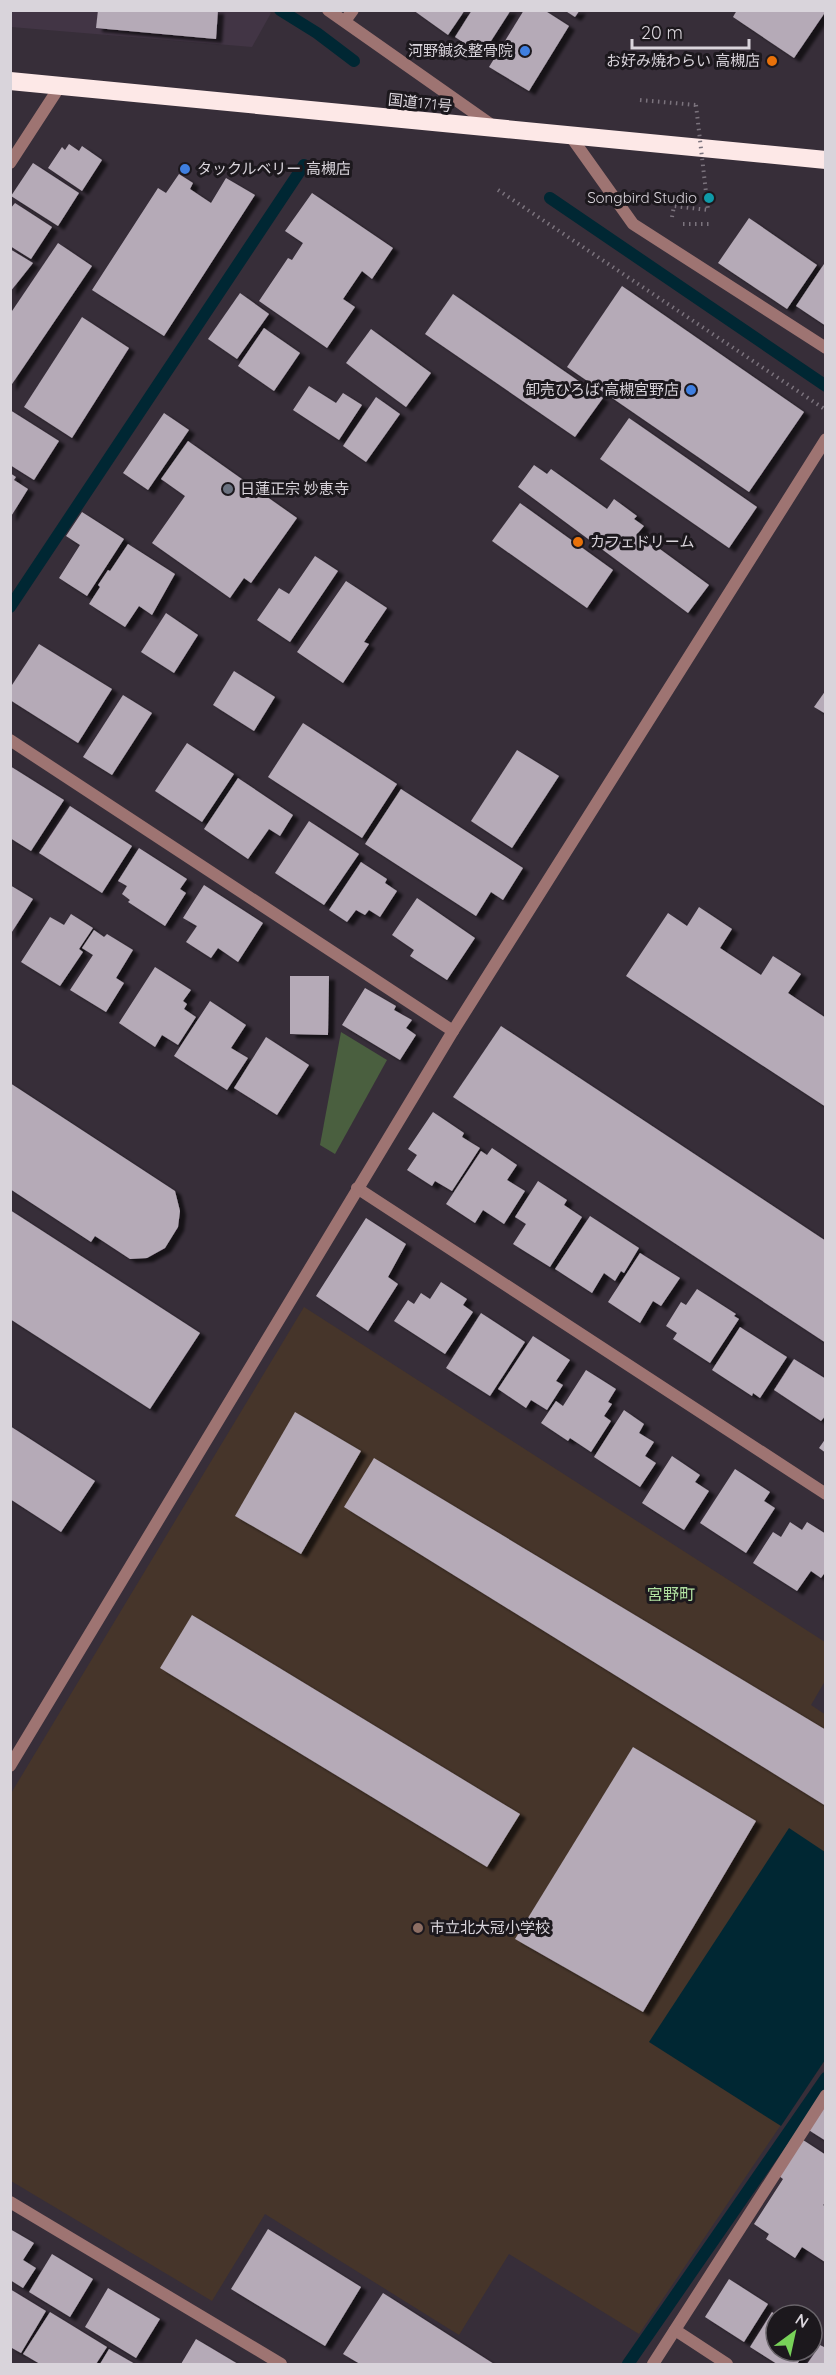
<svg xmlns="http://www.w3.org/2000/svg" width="836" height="2375" font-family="Quicksand,'Noto Sans JP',sans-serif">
<defs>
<filter id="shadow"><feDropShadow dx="6" dy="4" stdDeviation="1.5" flood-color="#0009"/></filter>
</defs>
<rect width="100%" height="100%" fill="#372e39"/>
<path fill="#423545" d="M267 10 271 13 252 47 11 27 10 11Z"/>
<path fill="#46352a" d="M304 1307 825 1642V1681L811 1705 826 1715 825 2060 639 2334 509 2254 459 2335 265 2214 212 2301 11 2181 10 1795Z"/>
<path fill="#4a5f3f" d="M341 1032 387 1060 335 1154 320 1145Z"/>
<path fill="#002733" d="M789 1828 825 1852V2060L781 2126 649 2042Z"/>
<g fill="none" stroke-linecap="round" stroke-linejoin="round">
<g stroke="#002733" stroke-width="12">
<path d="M280 10 317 33 354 61"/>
<path d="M550 198 826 386"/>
<path d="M10 607 304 165"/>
<path d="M628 2364 826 2078"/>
</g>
</g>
<g fill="#b5aab7" filter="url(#shadow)">
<path d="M98 10H218L216 39 96 28Z"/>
<path d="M413 10H465L448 35Z"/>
<path d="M472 10H511L482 55 455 37Z"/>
<path d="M524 10H544L569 26 529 91 489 67Z"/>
<path d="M564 10H580L575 17Z"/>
<path d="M737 10H826V11L794 58 733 17Z"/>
<path d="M69 144 79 151 82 146 102 160 82 191 48 168 62 147 65 150Z"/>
<path d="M33 163 79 193 58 226 11 196Z"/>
<path d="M179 174 193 183 190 189 211 203 226 178 255 195 164 336 92 290 158 188 166 193Z"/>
<path d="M312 193 393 248 372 279 362 271 343 299 355 307 327 348 259 301 288 258 292 260 303 243 285 231Z"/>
<path d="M15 203 52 227 31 259 10 246V209Z"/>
<path d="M749 218 817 265 787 309 718 263Z"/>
<path d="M58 243 92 266 10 387V314Z"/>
<path d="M10 249 33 263 10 292Z"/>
<path d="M826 261V326L796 306Z"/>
<path d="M622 286 804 412 749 492 567 367Z"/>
<path d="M240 293 269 314 237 359 208 339Z"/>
<path d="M453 294 603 398 575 437 425 334Z"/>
<path d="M82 317 129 348 72 438 24 407Z"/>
<path d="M264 328 300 353 274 391 238 366Z"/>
<path d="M371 329 431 373 406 407 346 363Z"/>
<path d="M309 386 336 403 343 393 362 405 339 440 293 410Z"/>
<path d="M376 397 400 414 366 462 343 446Z"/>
<path d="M10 410 59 441 34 480 10 465Z"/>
<path d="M164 413 189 430 148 490 123 473Z"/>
<path d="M629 418 757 507 729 548 600 459Z"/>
<path d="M188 441 297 518 251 583 244 578 230 598 152 543 185 496 161 479Z"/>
<path d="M534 465 547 474 551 469 607 509 614 499 637 516 634 519 644 526 638 533 709 585 688 613 518 487Z"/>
<path d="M10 473 16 477 14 480 28 489 10 518Z"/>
<path d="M520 503 613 570 587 608 492 541Z"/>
<path d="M82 512 124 539 87 596 59 578 80 545 66 536Z"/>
<path d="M128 544 175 574 152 615 139 606 125 627 89 604 100 587 98 585 108 570 110 571Z"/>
<path d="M315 556 338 571 290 642 257 620 279 588 289 594Z"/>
<path d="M346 581 387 608 364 642 369 644 343 683 297 652Z"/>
<path d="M166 613 198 635 174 673 141 652Z"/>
<path d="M39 644 112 689 78 743 10 700V688Z"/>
<path d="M234 671 275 697 254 731 213 705Z"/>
<path d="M826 690V714L814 707Z"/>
<path d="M123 695 152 713 112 775 83 757Z"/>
<path d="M303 723 397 784 362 838 268 777Z"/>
<path d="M187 743 234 774 202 822 155 791Z"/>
<path d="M517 750 559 776 512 848 471 821Z"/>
<path d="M10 766 64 800 31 851 10 838Z"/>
<path d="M238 778 293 815 280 836 269 829 248 859 204 829Z"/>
<path d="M401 789 523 868 503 900 491 892 476 916 365 844Z"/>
<path d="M70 806 132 846 102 893 39 853Z"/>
<path d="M309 821 359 854 324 905 275 873Z"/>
<path d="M139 848 187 879 180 889 186 893 165 926 128 902 130 900 122 894 127 886 118 881Z"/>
<path d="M361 862 387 879 385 883 397 891 380 917 369 910 365 915 356 910 347 922 329 910Z"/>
<path d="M10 885 33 899 10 935Z"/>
<path d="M204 885 263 923 238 962 218 948 211 958 186 942 197 926 183 918Z"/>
<path d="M417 898 475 938 447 980 410 956 414 950 392 935Z"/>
<path d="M699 907 732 929 720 948 761 975 773 956 801 974 788 993 826 1018V1107L626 976 668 913 687 926Z"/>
<path d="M71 914 93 928 79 949 83 952 60 986 21 962 50 917 64 925Z"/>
<path d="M94 930 104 937 107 934 133 950 116 978 124 983 106 1012 70 990 93 955 82 948Z"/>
<path d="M155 967 191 990 183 1001 187 1004 184 1009 196 1017 178 1045 162 1035 155 1047 119 1023Z"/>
<path d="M290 976H329L328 1035 290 1034Z"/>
<path d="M365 988 396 1006 394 1010 412 1020 406 1028 416 1035 400 1060 342 1025Z"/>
<path d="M210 1001 246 1025 231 1048 248 1058 227 1090 174 1056Z"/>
<path d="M501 1026 826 1241V1343L453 1097Z"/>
<path d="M266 1037 309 1065 277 1115 234 1088Z"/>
<path d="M10 1083 175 1191 180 1211 178 1227 165 1248 147 1258 130 1259 95 1236 91 1242 10 1189Z"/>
<path d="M433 1112 464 1133 462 1137 480 1148 452 1191 435 1181 432 1186 407 1170 417 1155 408 1149Z"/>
<path d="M492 1148 517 1165 507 1180 525 1191 504 1224 483 1210 475 1223 446 1204 481 1151 487 1155Z"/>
<path d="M538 1181 567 1200 564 1205 582 1217 550 1267 513 1244 526 1224 515 1217Z"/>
<path d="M10 1210 200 1333 150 1409 10 1319Z"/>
<path d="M590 1216 639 1248 624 1273 621 1271 615 1281 604 1273 592 1293 555 1269Z"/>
<path d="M366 1218 406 1244 388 1277 398 1284 368 1331 316 1296Z"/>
<path d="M640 1253 680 1278 661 1306 653 1301 640 1323 608 1302Z"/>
<path d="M441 1282 467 1299 463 1305 473 1312 445 1354 394 1321 408 1300 414 1304 421 1293 430 1299Z"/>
<path d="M697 1289 736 1314 734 1316 739 1319 710 1363 673 1339 677 1333 666 1326 681 1302 686 1305Z"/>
<path d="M481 1313 525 1342 490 1396 446 1368Z"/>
<path d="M740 1327 787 1357 760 1398 753 1393 752 1396 712 1370Z"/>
<path d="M533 1336 570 1360 556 1381 563 1385 547 1410 531 1400 526 1408 498 1389Z"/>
<path d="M794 1359 826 1379V1415L821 1421 774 1390Z"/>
<path d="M586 1370 616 1389 608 1402 612 1404 604 1416 611 1421 591 1452 570 1438 568 1441 541 1423 556 1401 563 1406Z"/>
<path d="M624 1410 644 1424 639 1433 654 1442 645 1456 656 1463 640 1487 594 1457Z"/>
<path d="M295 1412 361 1451 301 1554 235 1516Z"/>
<path d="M10 1426 95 1481 61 1532 10 1499Z"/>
<path d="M826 1438V1453L819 1448Z"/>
<path d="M672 1456 700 1475 695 1482 709 1491 684 1530 642 1503Z"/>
<path d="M374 1458 826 1730V1806L344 1507Z"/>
<path d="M735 1469 770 1492 764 1501 775 1508 746 1553 700 1523Z"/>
<path d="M790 1522 802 1530 807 1522 826 1534V1571L821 1578 811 1571 797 1591 753 1563 773 1532 781 1537Z"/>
<path d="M192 1615 520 1814 487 1867 160 1668Z"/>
<path d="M633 1747 756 1821 643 2012 515 1939Z"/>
<path d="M826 2102V2141L807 2129Z"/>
<path d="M800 2138 826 2155V2202L823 2205 826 2207 825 2262 802 2247 795 2258 766 2239 769 2234 754 2224 783 2179 779 2176Z"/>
<path d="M10 2229 34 2243 23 2260 36 2268 23 2288 10 2280Z"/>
<path d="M268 2229 361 2287 325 2346 231 2289Z"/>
<path d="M52 2254 93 2279 70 2317 29 2292Z"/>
<path d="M729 2279 768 2304 744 2342 705 2317Z"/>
<path d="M108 2288 160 2319 136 2358 85 2327Z"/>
<path d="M10 2289 46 2311 21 2353 10 2347Z"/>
<path d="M383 2293 494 2364H360L343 2354Z"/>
<path d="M50 2312 107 2347 96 2364H40L23 2354Z"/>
<path d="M772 2312 776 2315V2351H806L797 2364H777L750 2347Z"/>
<path d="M196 2339 238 2364H181Z"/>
<path d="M820 2345 826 2348V2364H807Z"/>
<path d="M109 2349 135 2364H100Z"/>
</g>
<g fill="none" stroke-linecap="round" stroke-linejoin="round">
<g stroke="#7b737d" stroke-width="4" stroke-dasharray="1.5 4.5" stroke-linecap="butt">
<path d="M640 100 696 105"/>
<path d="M498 190 826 410"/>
<path d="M672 217 674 206 708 210"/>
<path d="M683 224H712"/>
</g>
<g stroke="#9e7472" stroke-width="12">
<path d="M10 163 60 86"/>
<path d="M653 2364 826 2095"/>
</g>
<g stroke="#9e7472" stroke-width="12">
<path d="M328 10 493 126"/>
<path d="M345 21 353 10"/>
<path d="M569 134 633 224 826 348"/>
<path d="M10 740 453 1031"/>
<path d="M357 1188 826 1494"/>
<path d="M10 1766 453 1031 826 439"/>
<path d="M10 2202 281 2364"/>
<path d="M675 2330 727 2364"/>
</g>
<path stroke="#fde8e7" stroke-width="18" d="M10 81 826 160"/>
<path stroke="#7b737d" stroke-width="4" stroke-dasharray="1.5 4.5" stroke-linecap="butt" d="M696 105 708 210"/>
</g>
<g fill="#3f7fe0" stroke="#1c181d" stroke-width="2">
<circle cx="525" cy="51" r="6"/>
<circle cx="185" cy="169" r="6"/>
<circle cx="691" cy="390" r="6"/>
</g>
<g fill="#e8710a" stroke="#1c181d" stroke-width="2">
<circle cx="772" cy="61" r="6"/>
<circle cx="578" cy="542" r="6"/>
</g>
<circle fill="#0f9aa8" stroke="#1c181d" stroke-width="2" cx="709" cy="198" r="6"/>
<circle fill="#6b7280" stroke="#1c181d" stroke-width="2" cx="228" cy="489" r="6"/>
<circle fill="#8d6e63" stroke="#1c181d" stroke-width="2" cx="418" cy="1928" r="6"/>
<g text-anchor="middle" stroke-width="6" stroke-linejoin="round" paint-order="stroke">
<g font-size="15" fill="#d9d4db" stroke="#1c181d" text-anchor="end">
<text x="513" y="56">河野鍼灸整骨院</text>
<text x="760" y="66">お好み焼わらい 高槻店</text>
<text x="197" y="174" text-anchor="start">タックルベリー 高槻店</text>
<text x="697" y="203">Songbird Studio</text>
<text x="679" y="395">卸売ひろば 高槻宮野店</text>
<text x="240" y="494" text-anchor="start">日蓮正宗 妙恵寺</text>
<text x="590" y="547" text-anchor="start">カフェドリーム</text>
<text x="430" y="1933" text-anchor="start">市立北大冠小学校</text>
</g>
<g font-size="15" fill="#d9d4db" stroke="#1c181d">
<text transform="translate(420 103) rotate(6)" y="5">国道171号</text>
</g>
<g font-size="16" fill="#b0e0a0" stroke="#1c181d">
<text x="671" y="1600">宮野町</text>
</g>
</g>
<rect width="836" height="2375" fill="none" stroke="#d9d4db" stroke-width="24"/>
<g transform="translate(794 2333) rotate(33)"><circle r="28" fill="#1c181d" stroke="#686369" stroke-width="1.5"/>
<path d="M0-4.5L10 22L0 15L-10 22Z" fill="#78d259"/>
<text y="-9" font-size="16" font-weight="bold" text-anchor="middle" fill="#d9d4db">N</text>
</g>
<path d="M632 39v9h117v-9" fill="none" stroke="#d9d4db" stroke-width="3"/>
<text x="641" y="39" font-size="18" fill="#d9d4db" stroke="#1c181d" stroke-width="4.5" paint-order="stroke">20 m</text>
</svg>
